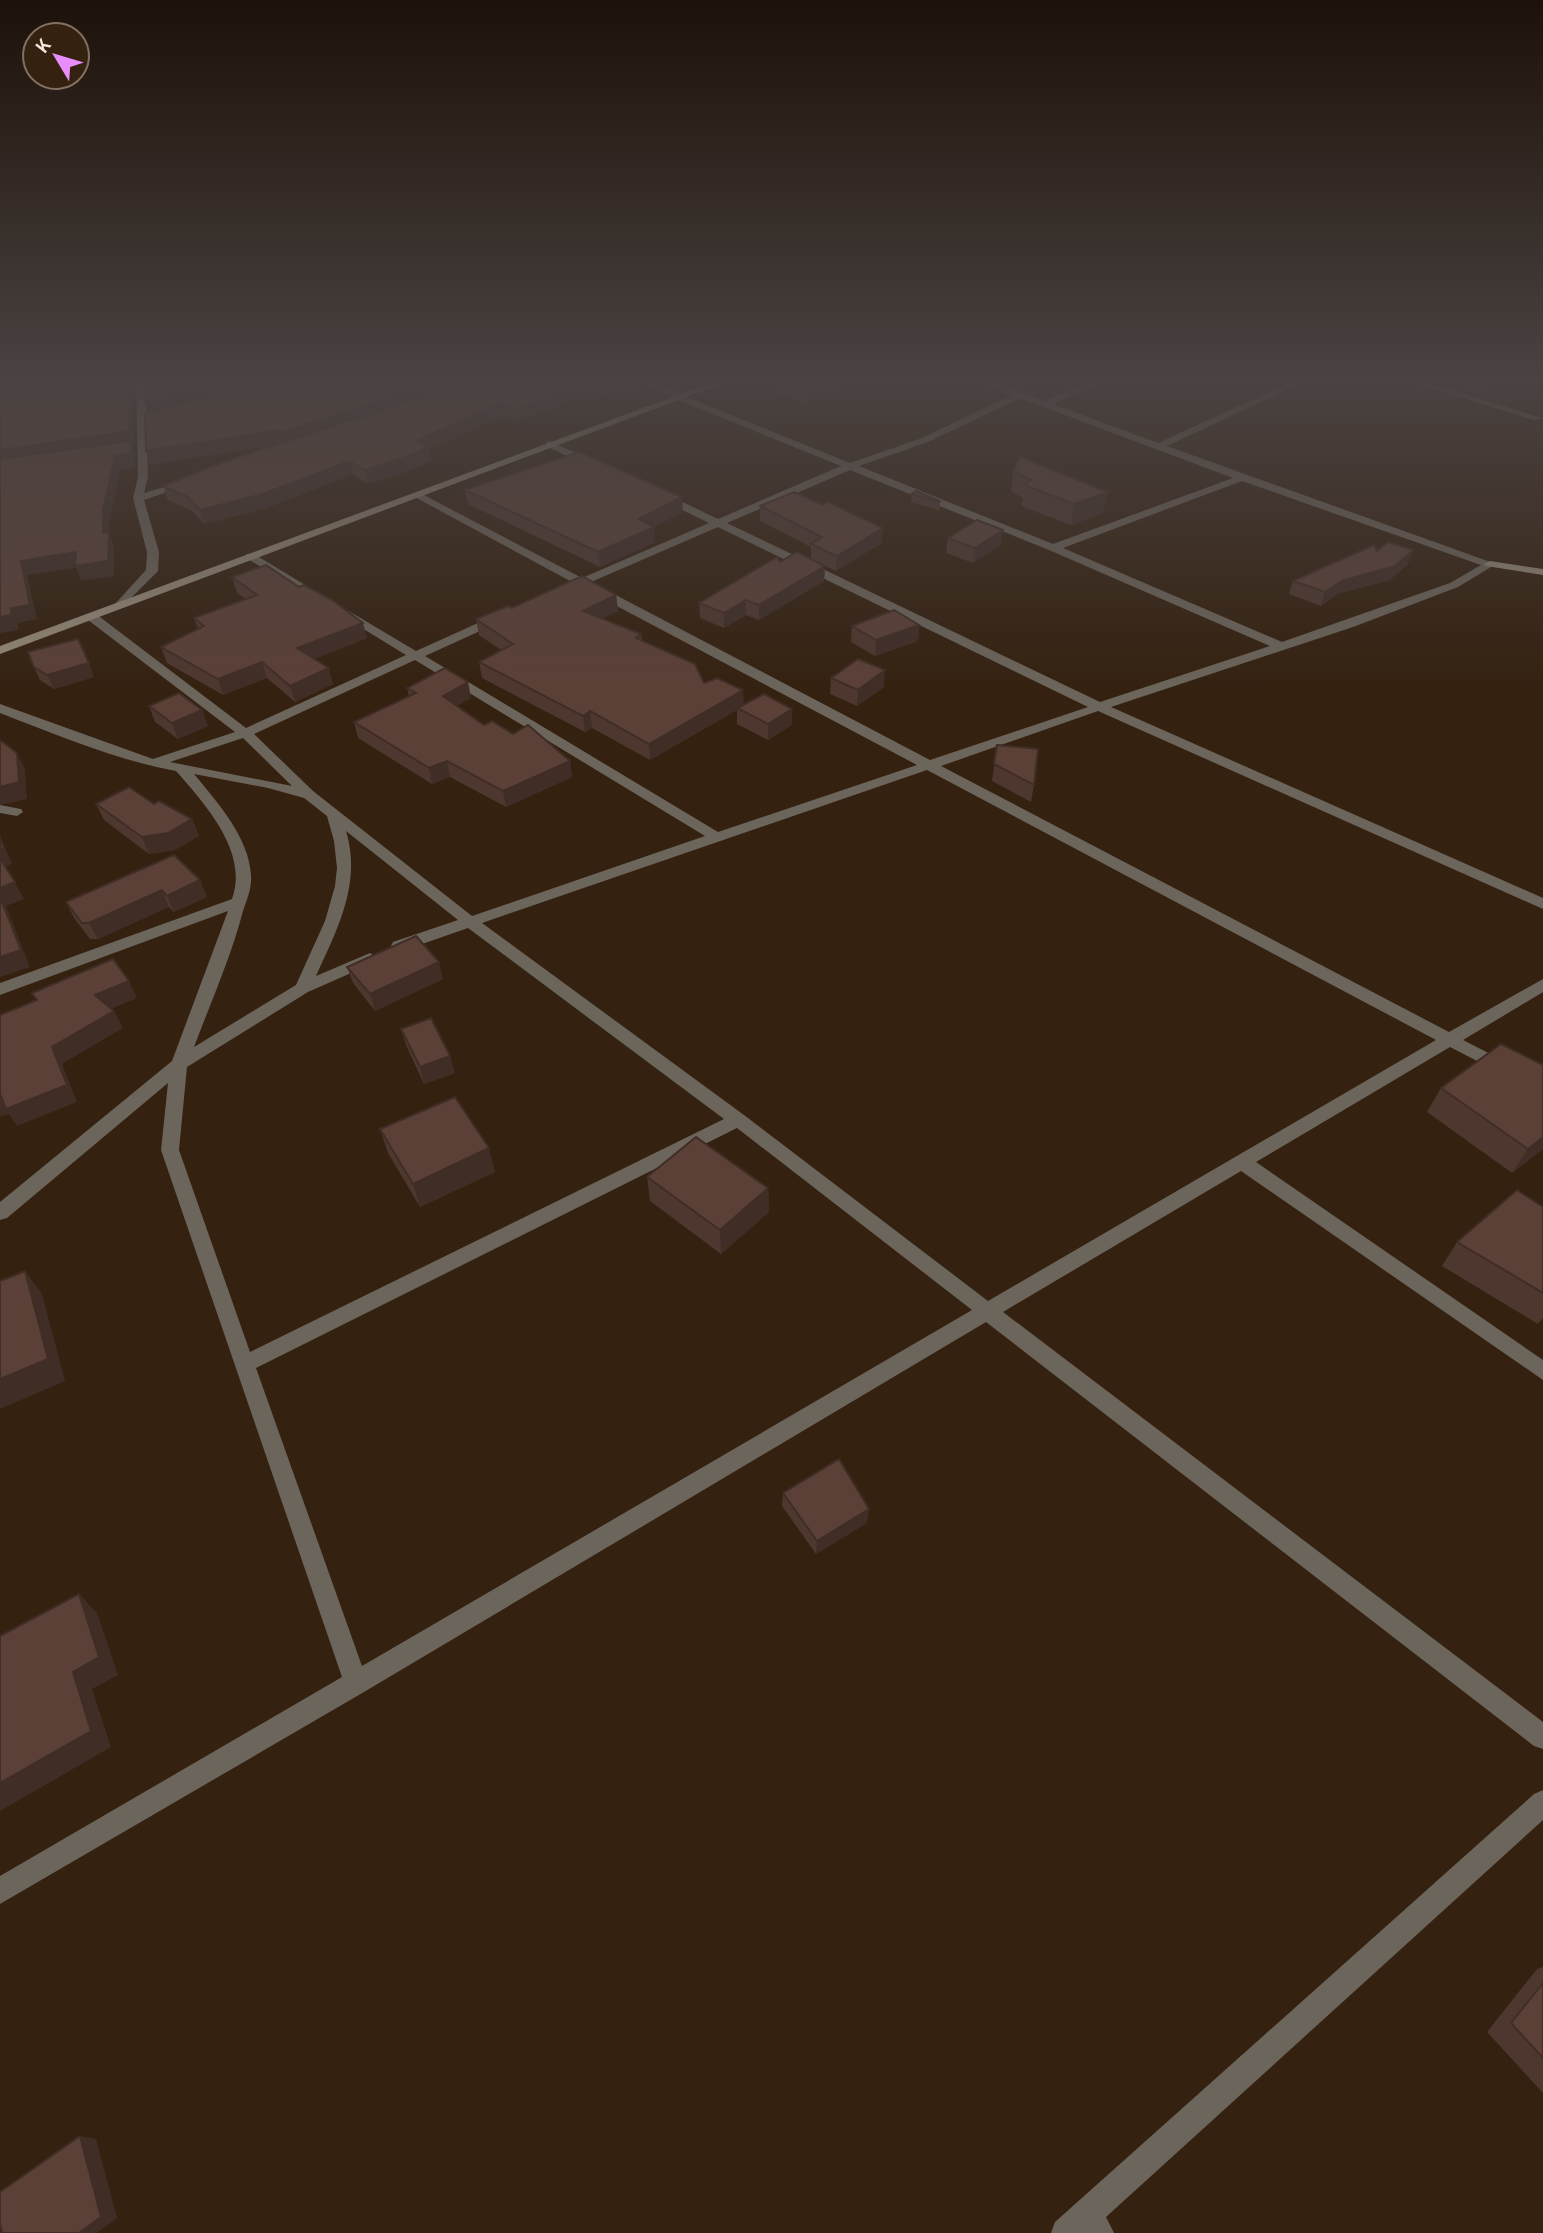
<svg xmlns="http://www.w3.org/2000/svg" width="1543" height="2233" font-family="'Archivo Narrow',sans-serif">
<rect width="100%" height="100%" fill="#342110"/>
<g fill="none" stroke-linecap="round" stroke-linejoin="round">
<path fill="#6c655b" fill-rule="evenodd" d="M0 805 21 809 23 812 17 816 0 813Z"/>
<g fill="#6c655b" fill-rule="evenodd">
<path d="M136 377H146L148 477 144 493 185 481 190 484 144 500 159 552 158 571 121 608 115 604 146 570 147 552 133 498 138 477Z"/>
<path d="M636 377H648L684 396 850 463 922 438 1012 395 968 377H981L1044 401 1100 377H1113L1053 404 1158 443 1302 377H1314L1167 446 1496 564 1458 587 1353 627 1111 707 1543 898V909L1098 711 941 766 1449 1032 1543 979V992L1463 1040 1543 1081V1095L1450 1047 1256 1162 1543 1360V1380L1241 1171 1003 1312 1543 1722V1749L1534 1746 986 1322 364 1692 0 1904V1876L342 1677 161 1150 168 1083 7 1218 0 1220V1202L172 1061 228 911 0 995V983L232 899C249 852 205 804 176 771 116 760 57 735 0 713V704L153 759 235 732 88 620V614H96L246 728 406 655 339 614V610H347L416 651 498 614 504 618 502 621 425 656 718 832 917 765 581 587H571L569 585 572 582 411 495 420 493 582 578 709 523 656 497V493H664L718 519 841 466 678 400ZM1020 398 1041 406 1233 478 1053 544 859 466 928 442ZM850 470 1049 550 1270 646 1100 702 727 523ZM1242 481 1481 565 1450 583 1282 642 1063 548ZM718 527 1088 707 930 760 591 582ZM415 660 705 836 472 916 313 791 254 734ZM243 738 292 786 170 762ZM927 770 1436 1040 988 1301 744 1115 482 923ZM194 774 268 788 304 798 327 816 334 841 337 868 335 886 325 921 296 985 194 1047C211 1002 231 957 243 911 247 899 252 888 251 875 249 837 217 802 194 774ZM346 831 458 920 393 942 391 946 393 950H405L468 928 724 1119 250 1352 179 1150 187 1067 308 992 376 962 378 958 370 953 316 976C337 930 362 883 346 831ZM737 1128 972 1310 362 1666 256 1368Z"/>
<path d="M1395 377H1410L1542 418 1534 420Z"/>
<path d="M549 441 598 463 599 465 590 467 546 446V442Z"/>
<path d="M246 554H254L325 597 315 599 246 558Z"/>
<path d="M1543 1790V1820L1106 2217 1114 2233H1051L1055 2222 1534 1794Z"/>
</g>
<g fill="#948978" fill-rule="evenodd">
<path d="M727 377H740L0 654V646Z"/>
<path d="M1490 561 1543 569V575L1486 566 1484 564Z"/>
</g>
</g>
<g fill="#4e372f">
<path d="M145 377H645L646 385 617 396 605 397 593 392 518 422 503 416 429 449 432 461 406 472 368 484 353 474 267 508 204 524 192 511 168 500 163 486 277 444 150 465 146 451 149 412 145 402Z"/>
<path d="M775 377H865L805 404 775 393Z"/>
<path d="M1432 377H1505L1483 392Z"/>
<path d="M1013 471 1107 492 1103 513 1071 525 1021 506 1023 498 1011 491Z"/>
<path d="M465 490 683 512 653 527 655 542 600 567 468 504Z"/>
<path d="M912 494 940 501V509L938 510 911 502Z"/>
<path d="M760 506 882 543 836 571 825 566 824 581 759 620 746 615 724 628 700 618 699 603 780 562 811 559V547L760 521Z"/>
<path d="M948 538 1001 545 973 563 946 553Z"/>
<path d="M1377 551 1408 564 1390 580 1337 594 1321 606 1289 594 1293 581Z"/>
<path d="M232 577 367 638 314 659 333 684 295 702 267 678 223 695 167 663 161 647 198 629 194 618 246 599 237 593Z"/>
<path d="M616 595 618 611 602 618 641 634 642 640 704 683 743 704 792 725 768 740 737 724V710L650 760 592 728 585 732 482 678 479 662 501 650 479 635 476 619 512 608Z"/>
<path d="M919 625 918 641 875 656 851 642 852 626Z"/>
<path d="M34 667 94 677 54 689 40 680Z"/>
<path d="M831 678 884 687 857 706 830 694Z"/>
<path d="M407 688 471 698 457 706 484 725 513 734 570 761 572 777 506 807 450 777 432 784 358 738 354 722 409 696Z"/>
<path d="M149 706 202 710 208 726 178 739 155 722Z"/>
<path d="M997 745 1034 785 1031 802 992 781Z"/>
<path d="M96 804H154L192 819 199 836 175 850 149 854 104 820Z"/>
<path d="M174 855 207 897 174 912 169 907 98 939H90L74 918 66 902Z"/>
<path d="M347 967 443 979 375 1011 353 983Z"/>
<path d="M401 1029 455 1073 424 1084 406 1045Z"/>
<path d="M1441 1088 1543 1149 1512 1173 1427 1112Z"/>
<path d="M380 1129 495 1172 420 1207 388 1153Z"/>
<path d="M647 1177 768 1188 769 1212 721 1254 650 1201Z"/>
<path d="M1543 1207V1318L1538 1324 1442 1266 1457 1242Z"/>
<path d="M783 1493 867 1523 816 1554 782 1506Z"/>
<path d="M1543 1967V2093L1487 2032 1537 1969Z"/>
</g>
<g fill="#402d26">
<path d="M129 377H133L134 445H132L135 455V467L120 470 109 524 108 547 0 465V450Z"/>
<path d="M249 377H307L150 415 145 402Z"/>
<path d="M455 377H498L283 446 279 433Z"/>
<path d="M631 377H645L646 385 617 396 605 397 603 384Z"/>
<path d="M819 377H865L805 404 806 383Z"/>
<path d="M1490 377H1505L1483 392 1488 378Z"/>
<path d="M591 379 593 392 518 422 516 409Z"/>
<path d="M501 403 503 416 429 449 432 461 406 472 368 484 365 470 417 440Z"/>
<path d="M279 430 282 443 150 465 146 451Z"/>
<path d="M349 461 353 474 267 508 204 524 200 510Z"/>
<path d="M1107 492 1103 513 1071 525 1074 504Z"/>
<path d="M682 497 683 512 652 528 654 527 655 542 600 567 598 552 639 519Z"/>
<path d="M883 528 882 543 836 571 837 556Z"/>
<path d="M1003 530 1001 545 973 563 975 548Z"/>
<path d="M109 532 114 546V576L81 581 76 568 27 575 37 619 18 623V630L0 633V617L11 608 21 561Z"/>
<path d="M1413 550 1408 564 1390 580 1337 594 1321 606 1325 592 1342 581Z"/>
<path d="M825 566 824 581 759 620V605Z"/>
<path d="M616 595 618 611 584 626 583 611Z"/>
<path d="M746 600V615L724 628V613Z"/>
<path d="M363 623 367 638 302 664 297 648Z"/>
<path d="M919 625 918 641 875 656 876 640Z"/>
<path d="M262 662 267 678 223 695 218 679Z"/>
<path d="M89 663 94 677 54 689 47 675Z"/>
<path d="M329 668 333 684 295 702 290 686Z"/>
<path d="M885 670 884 687 857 706 858 690Z"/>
<path d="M468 682 471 698 446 712 443 696Z"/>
<path d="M743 690 744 706 737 708V710L650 760 649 744Z"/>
<path d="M792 709V725L768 740V724Z"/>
<path d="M202 710 208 726 178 739 172 723Z"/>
<path d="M590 711 592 728 585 732 583 716Z"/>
<path d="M17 753 25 769 27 799 0 805V787Z"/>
<path d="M447 761 450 777 432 784 429 768Z"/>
<path d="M570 761 572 777 506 807 503 791Z"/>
<path d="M192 819 199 836 175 850 149 854 142 837Z"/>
<path d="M0 835 12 864 4 867 0 859Z"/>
<path d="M200 880 207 897 174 912 167 896Z"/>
<path d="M15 882 24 899 6 906 30 967 0 977V888Z"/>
<path d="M162 890 169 907 98 939 89 923Z"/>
<path d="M439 962 443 979 375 1011 370 994Z"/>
<path d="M129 981 137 998 104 1012 95 995Z"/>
<path d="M114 1011 123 1028 62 1064 77 1102 17 1126 9 1114 0 1117V1096L52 1047Z"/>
<path d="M450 1056 455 1073 424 1084 420 1067Z"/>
<path d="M1543 1137V1149L1512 1173 1528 1149Z"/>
<path d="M489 1148 495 1172 420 1207 413 1184Z"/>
<path d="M768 1188 769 1212 721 1254 720 1230Z"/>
<path d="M25 1271 42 1294 65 1381 0 1409V1379Z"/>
<path d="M869 1509 867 1523 816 1554 817 1541Z"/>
<path d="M79 1594 97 1613 118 1675 92 1689 111 1747 0 1811V1783L73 1672Z"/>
<path d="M80 2136 96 2139 117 2218 97 2233H79Z"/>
</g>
<g fill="#5b4037" stroke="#402d26" stroke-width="2">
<path d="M0 377H129L130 431 0 450Z"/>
<path d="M145 377H249L145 402Z"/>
<path d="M284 377H455L279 433V430L146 451 145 413Z"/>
<path d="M481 377H631L616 383 603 384 591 379 516 409 501 403 417 440 429 447 403 458 365 470 349 461 263 494 200 510 188 497 163 486 221 463Z"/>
<path d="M789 377H819L806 383Z"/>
<path d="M131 441V454L115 456 103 510V533L109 532 108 561 75 566 76 552 21 561 30 605 11 608V615L0 617V459Z"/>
<path d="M579 452 682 497 639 519 654 527 598 552 465 490Z"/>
<path d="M1020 457 1107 492 1074 504 1024 485 1031 480 1013 471Z"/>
<path d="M916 491 940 501 939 502 912 494Z"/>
<path d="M794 492 822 505 828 502 883 528 837 556 811 544 822 537 760 506Z"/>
<path d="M977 520 1003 530 975 548 948 538Z"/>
<path d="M1388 542 1413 550 1395 566 1342 581 1325 592 1293 581 1374 545 1377 551Z"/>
<path d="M797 552 825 566 759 605 746 600 724 613 699 603 777 557 780 562Z"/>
<path d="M266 565 299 587 304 585 332 600 363 623 297 648 329 668 290 686 262 662 218 679 161 647 204 626 194 618 257 595 232 577Z"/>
<path d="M582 576 616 595 583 611 641 634 636 638 695 664 704 683 717 678 743 690 649 744 590 711 583 716 479 662 513 644 476 619 508 606 512 608Z"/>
<path d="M894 610 919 625 876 640 852 626Z"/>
<path d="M78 639 89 663 47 675 34 667 28 652Z"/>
<path d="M858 659 885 670 858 690 831 678Z"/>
<path d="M445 668 468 682 443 696 484 725 492 721 513 734 528 725 570 761 503 791 447 761 429 768 354 722 416 693 407 688Z"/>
<path d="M179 693 202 710 172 723 149 706Z"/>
<path d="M764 694 792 709 768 724 737 708Z"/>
<path d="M0 740 17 753 19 782 0 787Z"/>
<path d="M997 745 1038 749 1034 785 994 764Z"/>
<path d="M129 787 154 804 159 801 192 819 168 833 142 837 96 804Z"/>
<path d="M0 839 4 848 0 849Z"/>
<path d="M174 855 200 880 167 896 162 890 89 923H82L66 902Z"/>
<path d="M0 858 15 882 0 888Z"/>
<path d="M0 897 21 950 0 957Z"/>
<path d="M416 936 439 962 370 994 347 967Z"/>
<path d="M113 959 129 981 95 995 114 1011 52 1047 67 1085 6 1109 1 1096H0V1015L37 1000 32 993Z"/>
<path d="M431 1018 450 1056 420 1067 401 1029Z"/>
<path d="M1501 1044 1543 1065V1137L1528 1149 1441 1088Z"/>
<path d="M455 1097 489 1148 413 1184 380 1129Z"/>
<path d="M696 1137 768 1188 720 1230 647 1177Z"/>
<path d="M1517 1190 1543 1207V1293L1457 1242Z"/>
<path d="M25 1271 48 1359 0 1379V1281Z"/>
<path d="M839 1459 869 1509 817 1541 783 1493Z"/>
<path d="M79 1594 99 1657 73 1672 91 1731 0 1783V1636Z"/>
<path d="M1543 1983V2058L1511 2023Z"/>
<path d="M80 2136 101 2217 79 2233H2L0 2223V2192Z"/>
</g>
<linearGradient id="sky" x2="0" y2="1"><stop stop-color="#1d1209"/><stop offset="0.55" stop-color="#4a4342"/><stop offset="1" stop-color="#4a4342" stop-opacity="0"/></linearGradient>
<rect width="1543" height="690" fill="url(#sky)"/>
<g transform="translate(56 56) rotate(308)"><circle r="33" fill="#342110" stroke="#827162" stroke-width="2"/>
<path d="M0-5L12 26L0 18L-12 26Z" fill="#ea8dfc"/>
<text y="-10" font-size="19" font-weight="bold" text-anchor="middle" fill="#f6e8de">K</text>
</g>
</svg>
